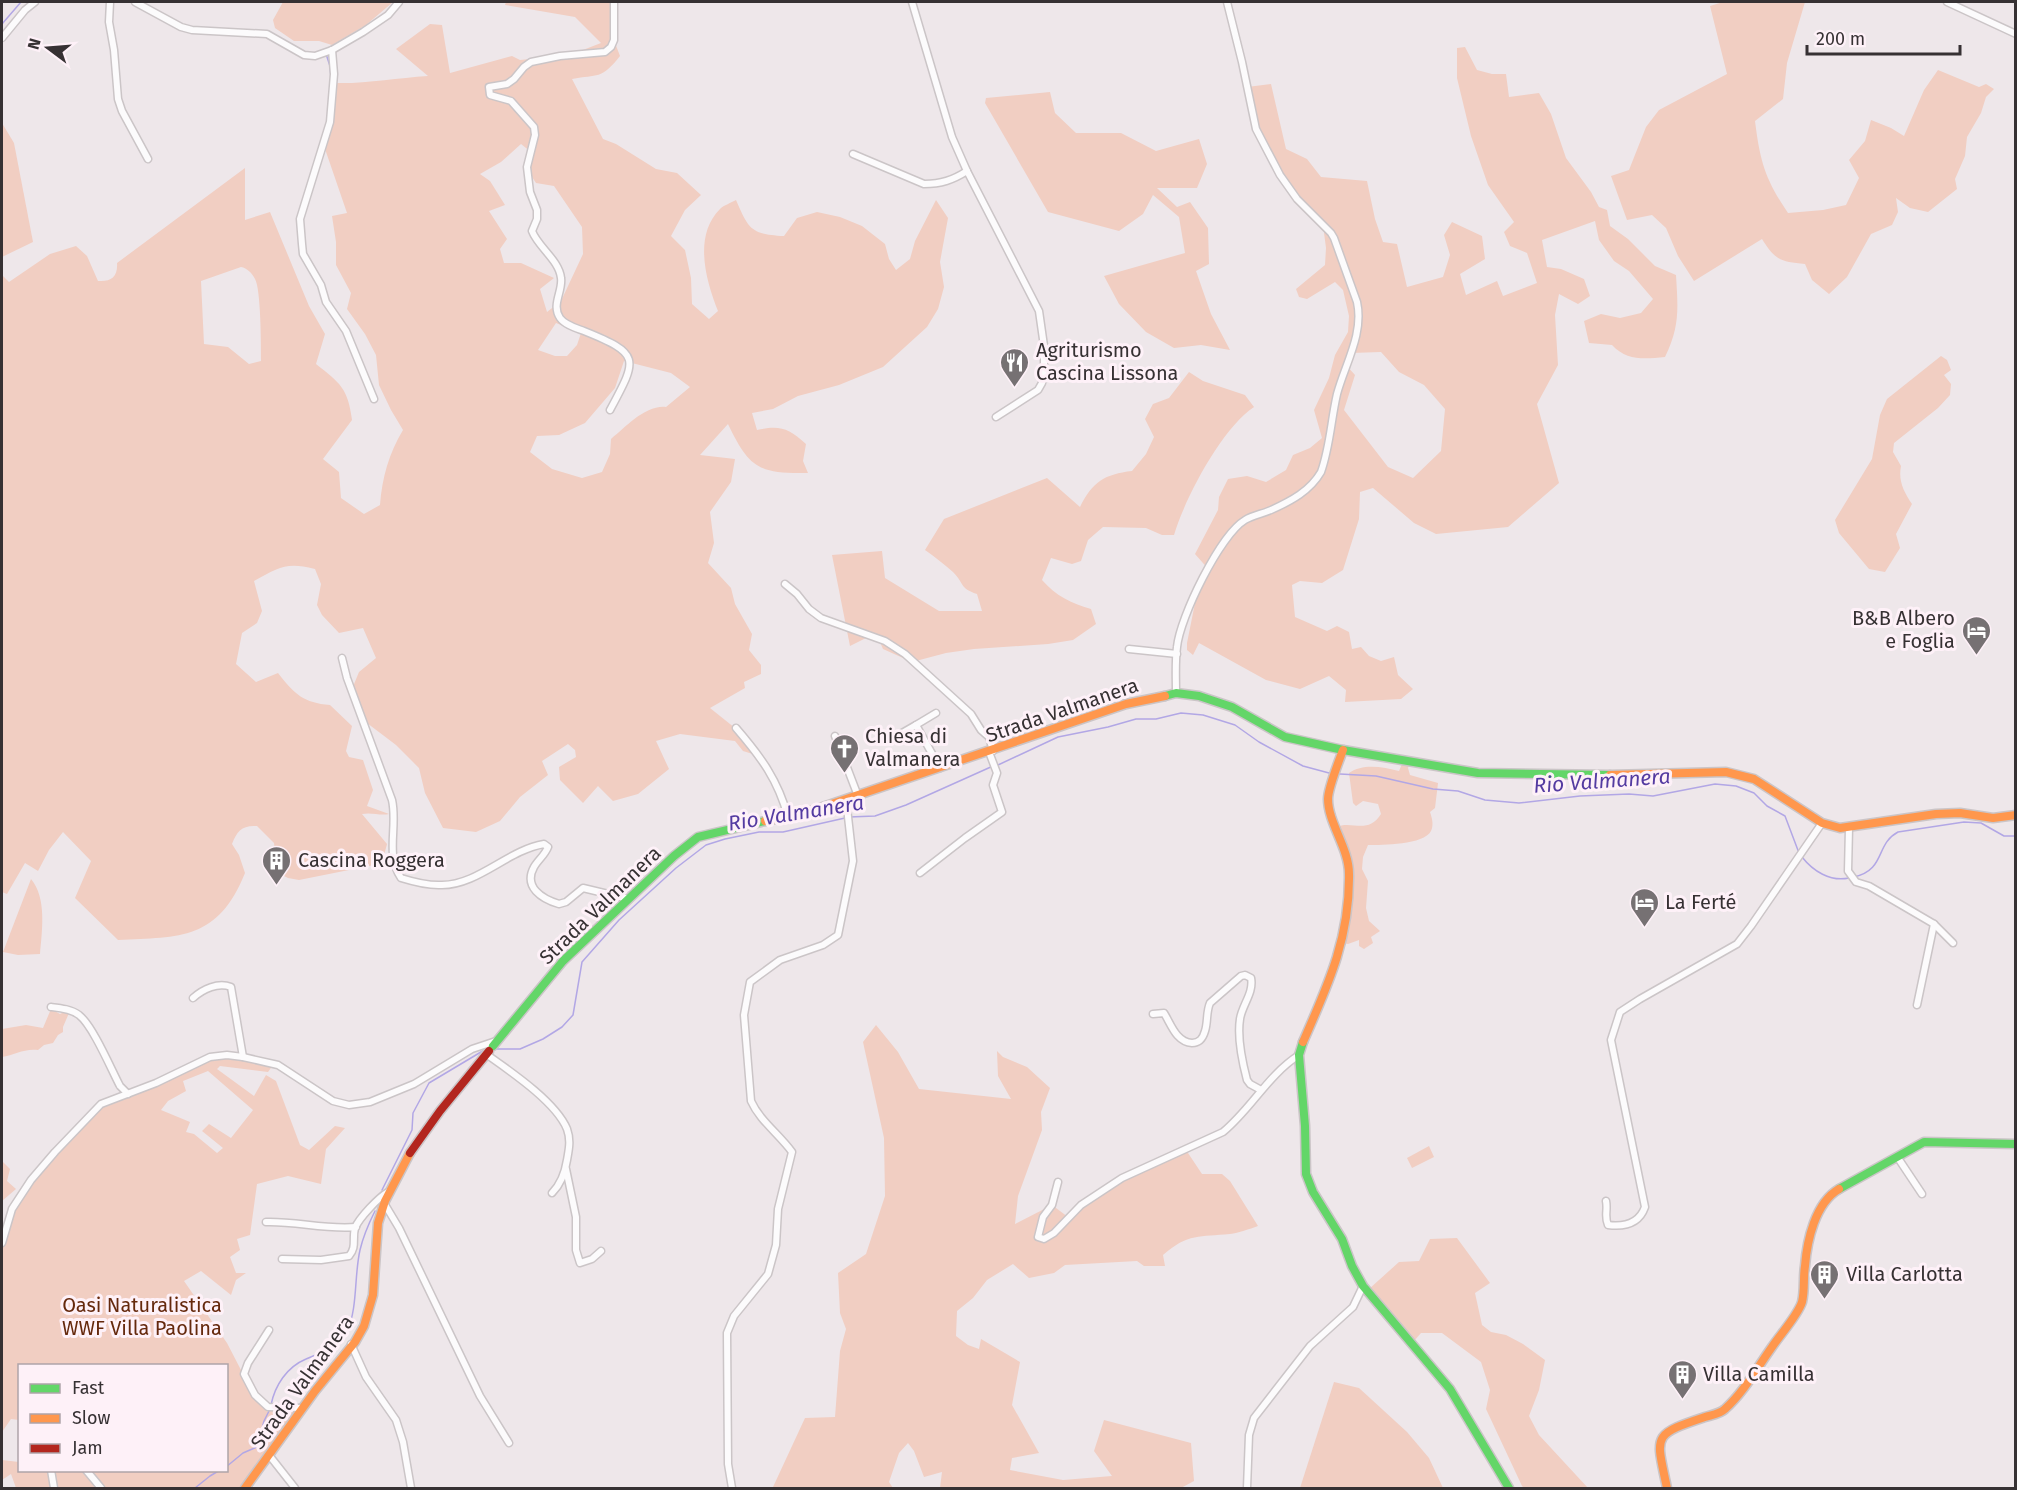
<svg xmlns="http://www.w3.org/2000/svg" width="2017" height="1490" font-family="'Fira Sans',sans-serif">
<rect width="100%" height="100%" fill="#eee7ea"/>
<g fill="#f1cec2" fill-rule="evenodd">
<path d="M283 2H393L366 25 332 45 319 41H294L275 28 273 20Z"/>
<path d="M506 2H611L612 35 620 56C601 80 598 74 572 79L603 139 616 144 656 169 677 173 701 195 685 210 671 236 685 250 691 278 692 304 709 319 718 311C706 281 693 236 720 209 724 205 731 203 736 200 749 230 751 234 784 236L797 218 817 212 840 217 862 226 885 244 889 259 896 270 910 259 915 241 936 200 948 218 940 262 944 287 938 309 927 327 883 367 839 385 798 396 773 409 752 413 757 430C780 425 788 428 806 444L803 461 808 473C759 474 749 468 728 424L700 455 735 459 731 482 710 512 714 543 708 563 731 588 735 604 752 634 749 650 761 665V674L744 682 745 688 710 708 735 728 759 756 743 751 735 741 680 734 656 741 669 769 638 794 613 801 598 786 583 803 560 780 559 767 576 757 575 750 568 744 542 761 548 775 520 797 500 821 476 832 443 828 425 793 419 768 396 745 363 720 352 689 359 672 376 658 363 628 339 633 322 615 317 605 321 584 315 569C286 562 280 567 254 581L262 611 257 623 242 633 236 664 256 682 278 673C294 694 304 703 330 705L352 726 346 751 349 757 363 760 373 790 367 806 389 814C380 816 372 812 362 814L387 844 383 859 379 864 299 880 288 878 278 873 274 843 257 826C242 825 237 831 232 844L239 855 245 873C218 940 181 937 118 940L75 898 91 861 63 832 49 850 38 871 25 863 7 894 2 892V275L9 282 50 254 76 246 87 256 98 281C111 282 118 277 117 263L245 168V220L270 212 309 306 325 334 316 364C340 383 348 388 352 420L323 459 339 472 341 498 364 514 380 505C382 478 389 453 403 430L391 410 379 385 376 355 365 334 347 309 351 293 336 265V242L332 216 347 213 324 146 334 83C365 84 396 78 428 76L396 49 430 24 442 25 450 73 512 56 520 60 570 55 601 43 575 17 505 5ZM521 144 531 152 526 168 536 183 554 186 582 227 583 254 561 301 547 312 540 289 554 278 521 263H504L500 249 507 239 489 211 505 205 490 181 480 174 501 162ZM241 267C247 268 252 273 255 279 261 289 261 346 261 361L249 364 228 347 204 344 201 281ZM556 323 581 333 577 345 567 356H555L538 350ZM624 361 671 373 690 387 666 407C645 405 626 427 611 439L610 454 602 472 582 478 552 469 530 452 537 436 559 435 585 423 615 388Z"/>
<path d="M1723 2H1805L1787 63 1783 99 1755 121C1760 161 1765 179 1788 213L1823 210 1846 205 1859 178 1849 160 1865 141 1871 120 1891 128 1904 136 1924 90 1938 70 1979 87 1986 84 1994 89 1986 97 1981 113 1967 137 1965 156 1955 179 1957 189 1928 212 1910 208 1896 198 1898 212 1892 225 1871 234 1847 277 1829 294 1812 280 1805 264C1781 262 1775 260 1762 239L1694 281 1678 256 1666 228 1652 215 1627 220 1611 176 1629 170 1646 127 1659 110 1727 74 1710 6Z"/>
<path d="M1465 47 1477 70 1492 74H1506L1509 97 1539 93 1551 114 1566 158 1591 192 1599 207 1607 210 1610 226 1628 239 1655 266 1676 275C1678 309 1680 326 1665 357 1644 359 1627 361 1612 345L1589 343 1584 321 1601 314 1620 318 1641 313 1653 299 1629 271 1614 261 1599 240 1595 221 1542 240 1547 267 1561 269 1584 279 1590 296 1578 304 1559 294 1555 315 1558 365 1537 404 1559 483 1508 527 1436 534 1414 523 1373 488 1360 492 1359 519 1343 570 1322 583 1300 581 1292 585 1295 617 1327 631 1337 626 1349 632 1352 649 1361 647 1369 656 1381 661 1394 657 1398 675 1413 689 1401 699 1345 702 1346 690 1329 676 1300 689 1266 680 1199 643 1193 655 1187 650V643L1196 598 1210 571 1195 554 1218 510 1219 497 1228 479 1247 476 1266 482 1286 470 1293 455 1310 448 1322 438 1314 410 1329 378 1335 355 1348 332 1349 316 1343 290 1335 282 1307 299 1299 297 1296 289 1325 265 1326 248 1323 225 1297 199 1256 129 1247 87 1271 84 1286 149 1307 159 1321 177 1367 181 1375 219 1383 242 1397 244 1407 287 1443 277 1450 255 1444 235 1452 222 1482 236 1485 259 1460 274 1466 295 1497 281 1503 296 1537 283 1527 253 1510 246 1504 232 1514 222 1488 185 1471 136 1457 78V48ZM1381 352 1399 372 1424 385 1445 409 1441 451 1413 478 1388 467 1344 410 1355 375 1346 365 1351 353Z"/>
<path d="M1050 92 1055 113 1076 133H1121L1156 151 1199 139 1207 164 1197 188H1157L1177 207 1190 202 1208 228 1209 264 1196 271 1211 314 1230 350 1201 345 1174 348 1146 332 1119 304 1104 276 1185 253 1179 217 1153 195 1143 214 1119 231 1048 212 985 103 986 98Z"/>
<path d="M2 123 14 143 33 242 2 257Z"/>
<path d="M1941 356 1947 360 1951 370 1944 375 1951 384 1950 395 1938 408 1894 443 1893 452 1901 466C1898 481 1904 492 1912 504L1896 534 1900 548 1885 572 1869 569 1839 533 1835 520 1872 459 1880 415 1887 399Z"/>
<path d="M1189 372 1203 381 1245 395 1254 407C1222 428 1185 498 1174 535H1162L1146 528 1103 527 1088 540 1081 561 1072 564 1051 558 1042 580C1056 596 1071 603 1091 609L1096 624 1073 640 1048 644 974 649 946 653 912 662 883 649 876 633 850 646 832 555 882 551 885 578 939 611H982L977 594C959 588 965 584 953 572 944 564 935 557 925 550L944 519 1047 478 1080 507C1092 482 1105 474 1132 471L1146 454 1154 437 1145 419 1153 404 1169 398Z"/>
<path d="M1410 763 1408 768 1410 775 1438 783 1435 808 1430 812C1432 818 1434 825 1431 831 1424 845 1382 845 1368 845L1363 857 1362 869 1368 881 1366 908 1369 921 1380 931 1371 937 1373 943 1364 949 1359 946V940L1348 944 1342 943 1350 892 1336 827C1352 820 1368 835 1381 814L1378 804 1363 801 1356 806 1353 803 1349 773C1363 763 1383 767 1399 771L1402 764Z"/>
<path d="M31 879C47 898 42 931 40 954L18 955 3 952Z"/>
<path d="M51 1009 60 1014 66 1011 69 1013 63 1027V1032L58 1035 53 1043 44 1045 38 1050C25 1048 14 1055 2 1057V1029L26 1025 43 1028Z"/>
<path d="M876 1025 898 1052 919 1089 1011 1099 998 1076 997 1051 1003 1057 1027 1067 1050 1088 1041 1112 1042 1130 1018 1196 1015 1224 1052 1205 1068 1217 1105 1189 1186 1150 1202 1174H1222L1230 1181 1258 1226C1249 1229 1239 1233 1230 1234 1200 1237 1188 1233 1163 1255L1165 1266H1144L1137 1261 1065 1265 1054 1273 1029 1278 1013 1264 987 1280 973 1298 957 1311 956 1336 968 1345 979 1349 981 1339 1020 1362 1012 1405 1039 1453 1012 1458 1010 1470 1063 1480 1112 1476 1094 1451 1104 1420 1191 1443 1194 1481 1181 1488H940L942 1472 924 1477 914 1451 908 1443 899 1453 889 1482 893 1488 773 1487 805 1418 835 1417 840 1351 846 1329 840 1313 838 1273 866 1254 885 1196 884 1138 863 1042Z"/>
<path d="M229 1057 273 1065 268 1072 220 1066 217 1069 254 1096 266 1075 276 1081 300 1145 309 1150 335 1126 345 1128 326 1149 321 1184 288 1176 257 1184 250 1235 237 1239 240 1250 230 1257 236 1273H246L236 1280 231 1295 201 1271 184 1281 227 1343 257 1401 283 1411 296 1410 241 1488H16L11 1474 2 1480V1460L19 1462 20 1470H226V1366H20L19 1420 11 1419 2 1432V1248L14 1209 34 1180 100 1107 181 1075 211 1059ZM208 1071 253 1110 231 1138 209 1124 202 1131 223 1148 217 1153 194 1134 186 1132 190 1122 161 1110 168 1101 186 1091 183 1081Z"/>
<path d="M1429 1146 1434 1157 1412 1168 1407 1158Z"/>
<path d="M2 1161 10 1169 7 1181 16 1189 2 1201Z"/>
<path d="M1457 1238 1490 1283 1475 1293 1482 1325 1491 1332 1506 1335 1523 1344 1545 1360 1539 1390 1529 1416 1539 1435 1588 1488H1524L1522 1486 1486 1409 1490 1390 1481 1362 1442 1333H1421L1414 1341 1369 1289 1399 1262 1419 1261 1430 1239Z"/>
<path d="M1334 1382 1359 1388 1407 1432 1429 1458 1443 1488H1300Z"/>
</g>
<g fill="none" stroke-linecap="round" stroke-linejoin="round">
<g stroke="#b2a7e5" stroke-width="1.5">
<path d="M2 24 21 2"/>
<path d="M326 54 330 66 331 78"/>
<path d="M998 765 1058 737 1108 727 1136 719H1156L1181 713 1203 715 1235 725 1259 742 1303 766 1329 773"/>
<path d="M1340 774 1376 776 1433 789 1458 791 1485 800 1519 803 1580 796 1629 794 1653 796 1715 784 1736 786 1754 793 1767 806 1785 816 1799 853"/>
<path d="M849 817 875 816 906 805 993 766"/>
<path d="M1802 857C1813 871 1830 882 1849 878"/>
<path d="M1854 877C1886 870 1875 844 1898 832L1964 822 1981 823 2004 836H2016"/>
<path d="M497 1049H520L543 1039 562 1027 573 1015 582 962 619 920 676 868 706 845 725 839 759 832H783L845 818"/>
<path d="M382 1190 412 1130 413 1113 429 1083 486 1049"/>
<path d="M271 1405C275 1385 287 1367 306 1359 321 1352 339 1349 347 1332 358 1307 354 1276 360 1250 363 1237 369 1223 375 1211"/>
<path d="M226 1467 243 1453 257 1447 264 1421 270 1409"/>
<path d="M195 1488 210 1476 220 1470"/>
</g>
<defs>
<g id="street">
<path d="M110 2 109 22 114 50 118 99 122 111 148 159"/>
<path d="M135 2 181 27 192 30 267 34 304 55 315 56 332 50 363 32 388 15 399 2"/>
<path d="M1947 2 2016 34"/>
<path d="M2 38 25 10 35 2"/>
<path d="M332 50 334 74 330 122 300 219 302 244 303 254 321 285 326 302 346 331 374 399"/>
<path d="M853 154 924 184C941 184 953 180 967 171L952 137 912 2"/>
<path d="M967 171 1039 311 1044 346V372L1042 383 1038 390 996 417"/>
<path d="M610 410C638 358 641 354 584 331 576 328 565 325 560 318 551 305 563 291 561 278 559 260 538 247 532 231L537 219V210L530 192 527 167 535 135 534 127 511 101 490 95 489 87 507 84 514 79 524 67 531 62 560 56 605 52 611 47 614 40V2"/>
<path d="M785 584 797 594 809 609 821 618 885 641 905 654 971 714 981 730 989 737 993 751"/>
<path d="M1129 649 1177 654"/>
<path d="M342 658 347 678 392 800C398 826 385 855 401 878 414 882 428 886 442 885 478 885 508 850 544 844L548 847C545 855 538 860 534 867 523 887 542 899 559 904L566 902 583 888 629 899"/>
<path d="M1176 693C1176 678 1175 662 1177 647 1180 617 1220 535 1245 520 1253 515 1262 514 1271 510 1291 501 1310 491 1321 472 1330 447 1331 420 1337 394 1345 364 1364 334 1357 302L1334 238 1331 233 1297 199 1280 175 1256 129 1242 62 1227 2"/>
<path d="M916 725 936 713"/>
<path d="M736 728C761 757 778 780 788 817"/>
<path d="M835 736 858 796"/>
<path d="M890 740 916 725 940 768"/>
<path d="M1849 828 1848 871 1856 882 1869 886 1934 924 1917 1005"/>
<path d="M920 873 965 838 1002 812 993 785 997 773 989 752"/>
<path d="M1934 924 1953 943"/>
<path d="M193 998C203 989 218 982 231 987L243 1057"/>
<path d="M51 1007C60 1008 71 1009 79 1015 93 1026 111 1069 120 1086L128 1094"/>
<path d="M1153 1014 1164 1013C1171 1024 1176 1042 1192 1043 1200 1043 1203 1038 1205 1031 1208 1022 1206 1012 1210 1003L1241 976 1245 975 1251 978C1254 993 1242 1005 1240 1019 1237 1038 1242 1061 1247 1080L1250 1084 1261 1090"/>
<path d="M486 1054C510 1071 556 1102 567 1129 571 1140 569 1149 567 1160 565 1173 561 1184 552 1193"/>
<path d="M1898 1158 1922 1194"/>
<path d="M566 1169 576 1217V1250L580 1263 592 1259 601 1251"/>
<path d="M1058 1182 1052 1205 1043 1217 1038 1237 1044 1239 1054 1233 1081 1205 1122 1178 1223 1132C1251 1109 1268 1075 1299 1055"/>
<path d="M1606 1201C1608 1210 1604 1216 1608 1225 1624 1227 1639 1224 1645 1207L1611 1040 1620 1012 1640 999 1737 944 1751 926 1822 823"/>
<path d="M384 1203 399 1228 480 1396 509 1443"/>
<path d="M266 1222C296 1221 326 1230 356 1227"/>
<path d="M2 1243 12 1209 31 1180 55 1152 101 1104 156 1083 210 1057 227 1055 243 1057 278 1065 333 1101 349 1105 370 1102 414 1084 472 1049 496 1041"/>
<path d="M282 1259 321 1260 349 1256C357 1247 352 1239 355 1228 359 1218 379 1197 388 1192"/>
<path d="M269 1330 248 1363 244 1374 255 1395 268 1407 302 1408"/>
<path d="M351 1344 366 1377 396 1420 403 1442 411 1488"/>
<path d="M269 1455 295 1488"/>
<path d="M51 1470 54 1488"/>
<path d="M86 1470 101 1488"/>
<path d="M732 1488 728 1464 727 1333 734 1316 768 1274 776 1245 778 1209 792 1152C779 1134 760 1121 751 1101L744 1015 750 982 780 960 823 945 838 935 853 861 846 799"/>
<path d="M1247 1488 1249 1435 1254 1418 1310 1346 1353 1307 1363 1286"/>
</g>
<g id="fast">
<path d="M1165 696 1176 693 1199 696 1232 707 1285 737 1343 750 1478 773 1610 775"/>
<path d="M1303 1042 1299 1055 1305 1126 1306 1174 1313 1192 1342 1239 1352 1266 1363 1286 1450 1389 1509 1488"/>
<path d="M493 1046 563 961 674 856 698 837 765 821"/>
<path d="M1839 1189 1924 1142 2016 1144"/>
</g>
<g id="slow">
<path d="M1610 775 1726 772 1754 779 1822 823 1840 828 1936 814 1960 813 1993 818 2016 815"/>
<path d="M765 821 808 812 1126 704 1165 696"/>
<path d="M1303 1042C1328 985 1350 938 1349 874 1349 848 1328 823 1328 799 1328 788 1339 761 1343 750"/>
<path d="M245 1488 315 1391 355 1342 364 1326 373 1295 378 1223 385 1201 410 1153"/>
<path d="M1667 1488C1656 1435 1651 1435 1705 1417 1711 1415 1720 1414 1725 1409 1744 1392 1757 1368 1772 1347 1780 1335 1798 1315 1802 1302 1805 1290 1803 1278 1805 1266 1807 1241 1815 1203 1839 1189"/>
</g>
<path id="jam" d="M410 1153 440 1111 489 1051"/>
</defs>
<use href="#street" stroke="#cbc5c7" stroke-width="9"/>
<use href="#fast" stroke="#cbc5c7" stroke-width="11"/>
<use href="#slow" stroke="#cbc5c7" stroke-width="11"/>
<use href="#jam" stroke="#cbc5c7" stroke-width="11"/>
<use href="#street" stroke="#fcfbfc" stroke-width="6"/>
<use href="#fast" stroke="#63d668" stroke-width="8"/>
<use href="#slow" stroke="#ff974d" stroke-width="8"/>
<use href="#jam" stroke="#b3261e" stroke-width="8"/>
</g>
<defs>
<symbol id="restaurant-pin" viewBox="-11 -11 22 30"><path d="M0 17L-7.5 6A9.5 9.5 0 1 1 7.5 6Z" fill="#767173" stroke="#fef1f8"/><path d="M-5-6h1v4h1v-4h1v4h1v-4h1v5L-1.5 .5V6h-2V.5L-5-1ZM5-6V6H3V1.5H1.5Q1.5-4 5-6Z" fill="#fff"/></symbol>
<symbol id="hotel-pin" viewBox="-11 -11 22 30"><path d="M0 17L-7.5 6A9.5 9.5 0 1 1 7.5 6Z" fill="#767173" stroke="#fef1f8"/><path d="M-6-4.5h1.5V1H6V5H4.5V3h-9V5H-6ZM-4 0a1.8 1.8 0 1 1 3.6 0ZM.5 0V-2.5h3Q6-2.5 6 0Z" fill="#fff"/></symbol>
<symbol id="church-pin" viewBox="-11 -11 22 30"><path d="M0 17L-7.5 6A9.5 9.5 0 1 1 7.5 6Z" fill="#767173" stroke="#fef1f8"/><path d="M-1.2-6h2.4v3.5h3.3v2.4h-3.3V6h-2.4V-.1h-3.3v-2.4h3.3Z" fill="#fff"/></symbol>
<symbol id="building-pin" viewBox="-11 -11 22 30"><path d="M0 17L-7.5 6A9.5 9.5 0 1 1 7.5 6Z" fill="#767173" stroke="#fef1f8"/><path d="M-4-6H4V6H1V3H-1V6H-4ZM-2.5-4.3h1.7v1.8h-1.7ZM.8-4.3h1.7v1.8H.8ZM-2.5-1h1.7V.8h-1.7ZM.8-1h1.7V.8H.8Z" fill="#fff"/></symbol>
</defs>
<g fill-rule="evenodd">
<use href="#restaurant-pin" x="998" y="346" width="33" height="45"/>
<use href="#hotel-pin" x="1960" y="614" width="33" height="45"/>
<use href="#church-pin" x="828" y="732" width="33" height="45"/>
<use href="#building-pin" x="260" y="844" width="33" height="45"/>
<use href="#hotel-pin" x="1628" y="886" width="33" height="45"/>
<use href="#building-pin" x="1808" y="1258" width="33" height="45"/>
<use href="#building-pin" x="1666" y="1358" width="33" height="45"/>
</g>
<g text-anchor="middle" stroke-width="6" stroke-linejoin="round" paint-order="stroke">
<g font-size="20" fill="#363133" stroke="#fef1f8" text-anchor="start">
<text x="1036" y="357">Agriturismo<tspan x="1036" dy="23">Cascina Lissona</tspan></text>
<text x="1955" y="625" text-anchor="end">B&amp;B Albero<tspan x="1955" dy="23">e Foglia</tspan></text>
<text x="865" y="743">Chiesa di<tspan x="865" dy="23">Valmanera</tspan></text>
<text x="298" y="867">Cascina Roggera</text>
<text x="1665" y="909">La Ferté</text>
<text x="1846" y="1281">Villa Carlotta</text>
<text x="1703" y="1381">Villa Camilla</text>
</g>
<g font-size="20" fill="#363133" stroke="#fef1f8">
<text transform="translate(1062 710) rotate(-19)" y="7">Strada Valmanera</text>
<text transform="translate(600 905) rotate(-44)" y="7">Strada Valmanera</text>
<text transform="translate(302 1382) rotate(-54)" y="7">Strada Valmanera</text>
</g>
<g font-size="20" fill="#65290d" stroke="#fef1f8">
<text x="142" y="1312">Oasi Naturalistica<tspan x="142" dy="23">WWF Villa Paolina</tspan></text>
</g>
<g font-size="21" font-style="italic" fill="#543ba1" stroke="#fef1f8">
<text transform="translate(1602 781) rotate(-4)" y="7">Rio Valmanera</text>
<text transform="translate(796 813) rotate(-9)" y="7">Rio Valmanera</text>
</g>
</g>
<rect width="2017" height="1490" fill="none" stroke="#363133" stroke-width="6"/>
<rect x="18" y="1364" width="210" height="108" fill="#fef1f8" stroke="#aea4a9" stroke-width="1.5"/>
<rect x="30" y="1384" width="30" height="9" fill="#63d668" stroke="#aea4a9" stroke-width="1.5"/>
<text x="72" y="1394" font-size="18" fill="#363133">Fast</text>
<rect x="30" y="1414" width="30" height="9" fill="#ff974d" stroke="#aea4a9" stroke-width="1.5"/>
<text x="72" y="1424" font-size="18" fill="#363133">Slow</text>
<rect x="30" y="1444" width="30" height="9" fill="#b3261e" stroke="#aea4a9" stroke-width="1.5"/>
<text x="72" y="1454" font-size="18" fill="#363133">Jam</text>
<g transform="translate(48 48) rotate(286)" stroke="#fef1f8" stroke-width="4.5" paint-order="stroke">
<path d="M0-4.5L10 22L0 15L-10 22Z" fill="#363133"/>
<text y="-9" font-size="16" font-weight="bold" text-anchor="middle" fill="#363133">N</text>
</g>
<path d="M1807 45v9h153v-9" fill="none" stroke="#363133" stroke-width="3"/>
<text x="1816" y="45" font-size="18" fill="#363133" stroke="#fef1f8" stroke-width="4.5" paint-order="stroke">200 m</text>
</svg>
